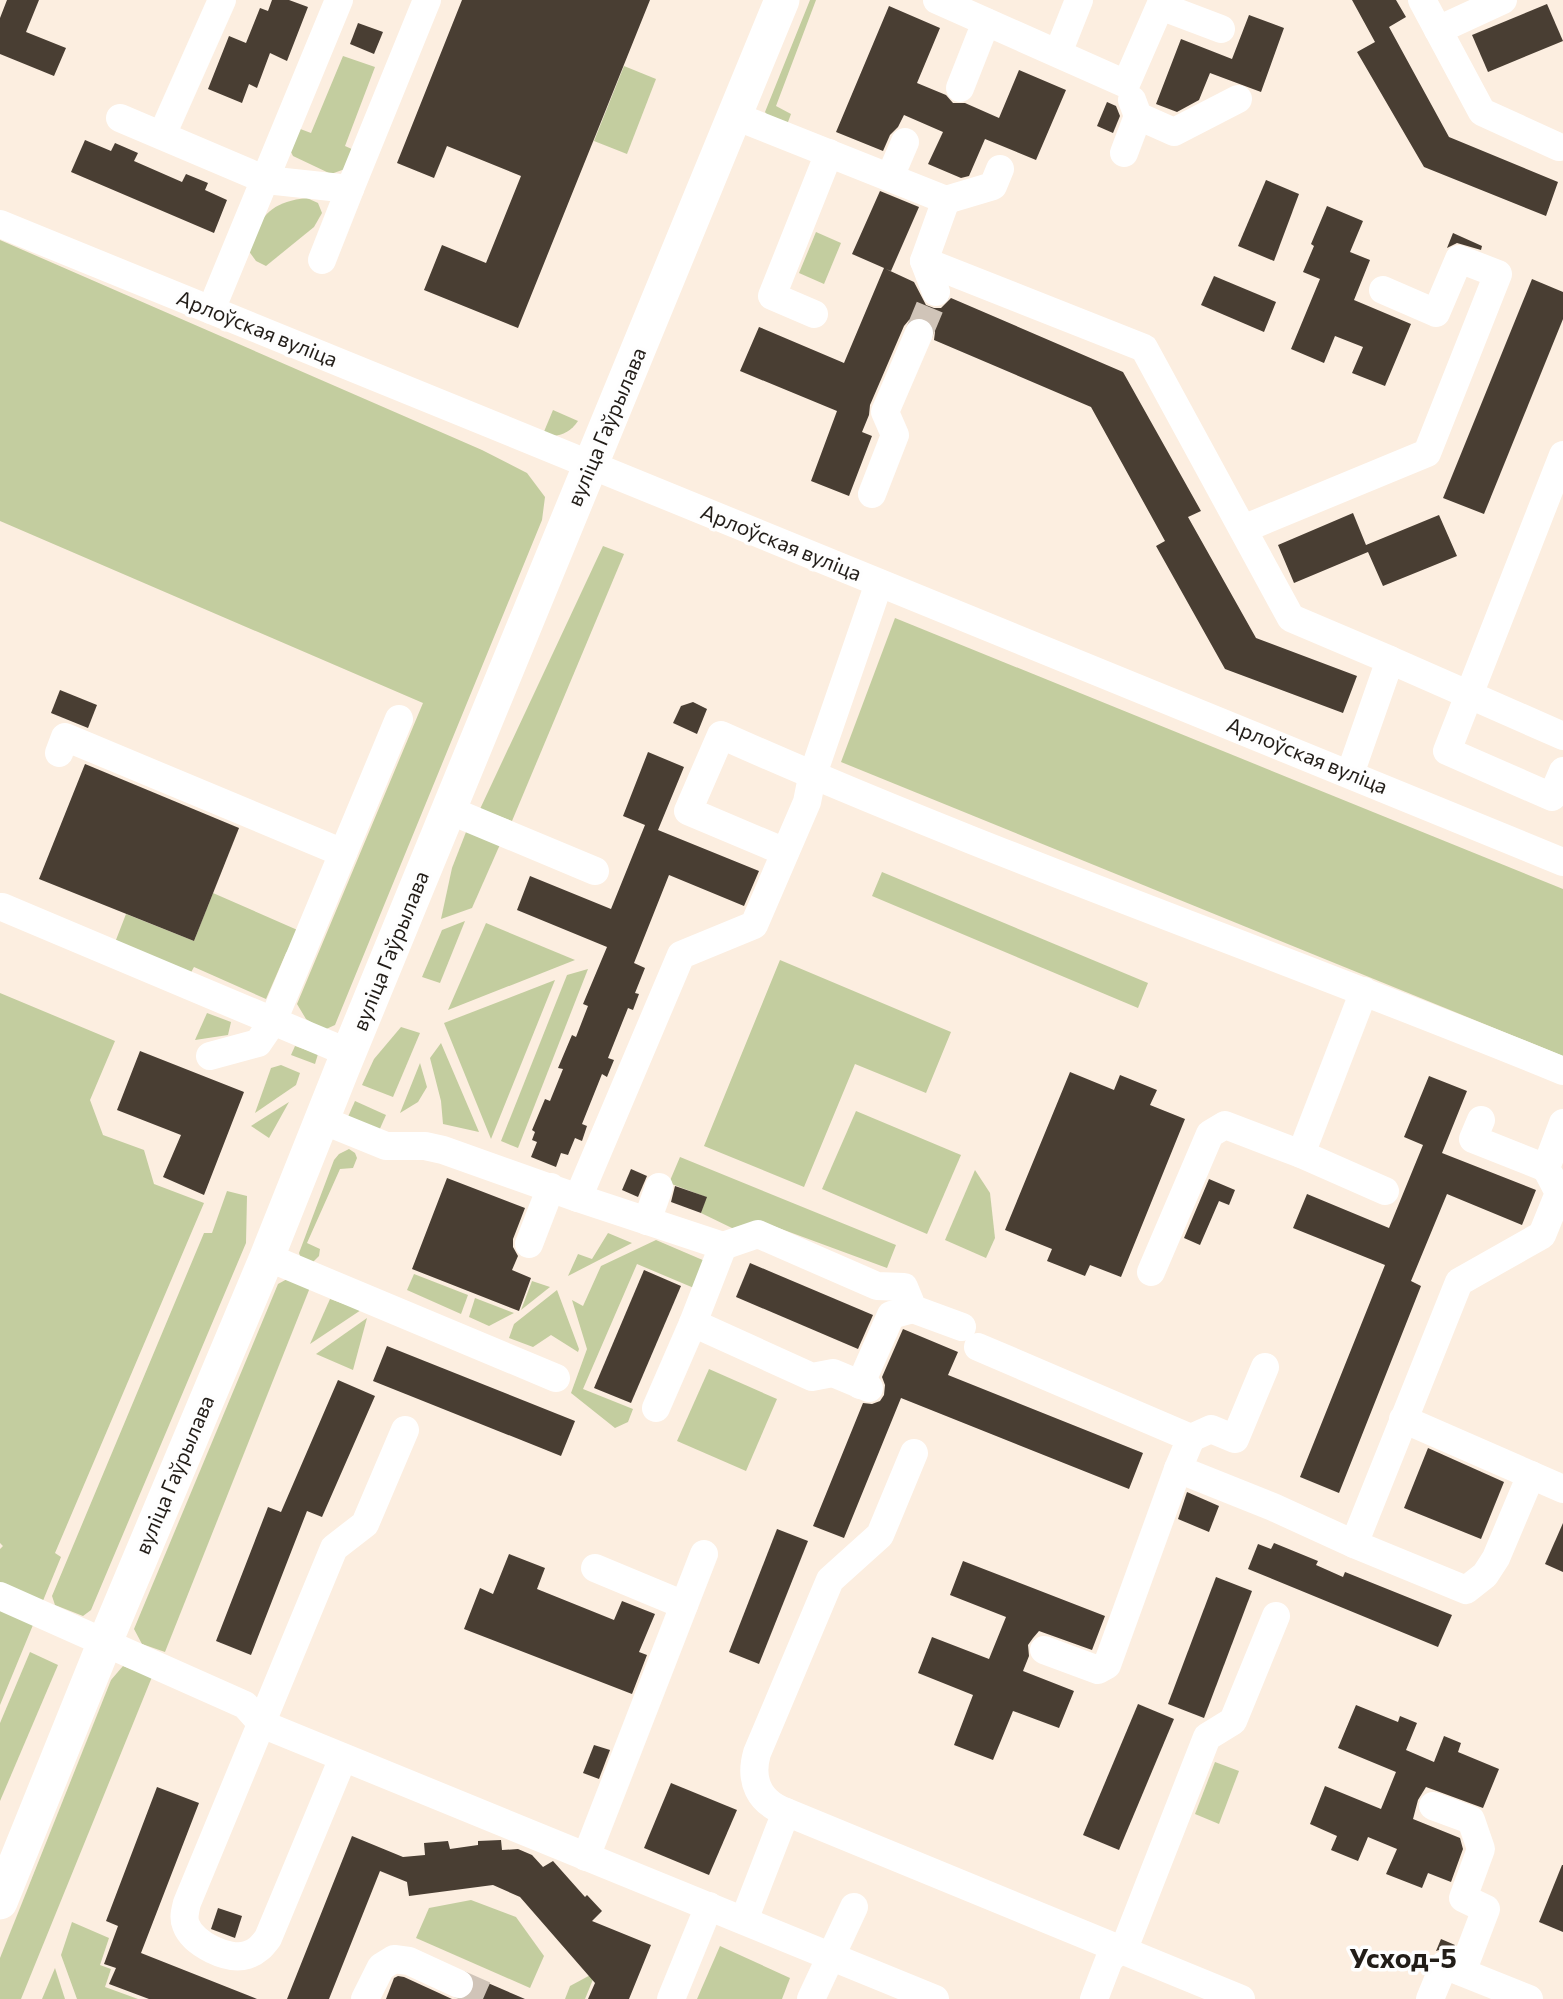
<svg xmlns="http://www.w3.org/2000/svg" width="1563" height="1999" font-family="Commissioner,sans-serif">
<rect width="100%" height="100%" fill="#fceee0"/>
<g fill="#c3cd9f">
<path d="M810 0H816L776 106 791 114 788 122 772 121 765 112Z"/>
<path d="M343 56 375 67 345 146 354 150 345 169 331 174 293 156 288 146 295 127 311 133Z"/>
<path d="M624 66 656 79 627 154 594 141Z"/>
<path d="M307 198 318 203 322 213 314 227 266 266 256 261 248 250C260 217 269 202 307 198Z"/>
<path d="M816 232 841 243 824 284 799 273Z"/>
<path d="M0 240 482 450 527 473 545 497 542 520 335 1025 324 1030 306 1019 297 1004 423 703 0 521Z"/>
<path d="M553 410 578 421C570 433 557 439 543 434Z"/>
<path d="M603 546 624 554 512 821 480 809Z"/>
<path d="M895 618 1563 889V1056L841 762Z"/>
<path d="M466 832 502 840 472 908 441 919 452 868Z"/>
<path d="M882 872 1148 983 1138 1008 872 896Z"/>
<path d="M213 893 302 932 286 953 266 999 194 967 188 978 114 945 126 914 194 941Z"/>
<path d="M465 921 440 983 422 977 442 930Z"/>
<path d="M486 923 575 960 448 1010Z"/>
<path d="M780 960 951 1032 926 1093 855 1064 804 1187 704 1146Z"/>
<path d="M588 969 518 1148 501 1141 567 975Z"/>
<path d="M555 980 491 1139 444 1023Z"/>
<path d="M0 993 115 1041 90 1100 103 1135 144 1150 154 1184 204 1203 55 1553 61 1557 0 1705V1549L3 1546 0 1543Z"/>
<path d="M207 1013 231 1022 228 1035 195 1040Z"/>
<path d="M401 1027 420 1033 393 1097 362 1085 374 1059Z"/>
<path d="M441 1043 479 1132 443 1124 441 1101 430 1058Z"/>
<path d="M295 1046 318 1054 315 1064 291 1055Z"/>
<path d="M420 1063 427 1087 418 1102 400 1113Z"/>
<path d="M281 1065 300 1073 296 1085 255 1113 271 1068Z"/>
<path d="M355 1101 386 1115 378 1133 347 1119Z"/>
<path d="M289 1102 269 1138 251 1126Z"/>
<path d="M856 1111 961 1155 927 1234 822 1189Z"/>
<path d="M349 1149 355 1153 357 1158 353 1168 340 1169 307 1243 320 1249 319 1256 311 1264 301 1259 299 1253 334 1160 339 1154Z"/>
<path d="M680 1157 896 1245 887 1268 765 1223 734 1229 701 1213 706 1197 669 1183Z"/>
<path d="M975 1170 990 1193 995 1238 986 1258 945 1240Z"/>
<path d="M227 1191 247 1196 246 1243 91 1610 83 1616 55 1605 52 1596 204 1233H212Z"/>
<path d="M608 1233 632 1243 568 1276 578 1254 592 1259Z"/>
<path d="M656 1240 712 1264 701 1291 637 1264 583 1389 633 1409 628 1422 615 1428 571 1393 587 1349 572 1300 583 1306 601 1266Z"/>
<path d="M414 1274 468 1295 461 1314 407 1290Z"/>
<path d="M289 1278 311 1285 165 1652 142 1644 134 1629 278 1284Z"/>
<path d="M532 1281 550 1287 521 1310Z"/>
<path d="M557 1290 579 1349 578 1352 551 1335 533 1347 509 1338 514 1324Z"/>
<path d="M475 1298 514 1313 489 1326 469 1317Z"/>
<path d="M330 1299 361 1310 310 1344Z"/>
<path d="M367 1318 353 1370 316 1354Z"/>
<path d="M709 1369 777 1399 746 1471 677 1441Z"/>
<path d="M30 1652 58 1665 0 1801V1723Z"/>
<path d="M123 1666 152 1677 21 1999H0V1958L111 1680Z"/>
<path d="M1215 1762 1239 1771 1219 1824 1195 1814Z"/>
<path d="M471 1900 516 1917 544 1956 530 1988 416 1938 429 1908Z"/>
<path d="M72 1922 109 1938 100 1965 111 1969 105 1987 138 1999H77L61 1955Z"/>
<path d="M720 1946 790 1978 782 1999H697Z"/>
<path d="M55 1968 65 1999H42Z"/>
<path d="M596 1972 585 1999H565L570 1986Z"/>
</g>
<g fill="#493e33">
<path d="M7 0H39L26 32 66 48 54 76 0 54V18Z"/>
<path d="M272 0H289L308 7 287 61 270 53 257 88 249 84 242 103 208 89 229 36 246 43 260 8 268 11Z"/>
<path d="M462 0H650L518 328 424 290 442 245 486 263 521 176 447 146 434 178 397 163Z"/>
<path d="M1352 0H1396L1406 17 1389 27 1449 137 1558 182 1546 216 1424 167 1357 52 1375 42Z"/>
<path d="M1547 4 1563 41 1488 72 1472 35Z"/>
<path d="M889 6 940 28 917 83 946 95 953 103H965L999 118 1019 70 1066 90 1036 160 985 139 969 176 961 178 928 164 943 132 904 115 898 127 890 135 883 151 836 132Z"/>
<path d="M1249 15 1284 28 1261 92 1210 73 1199 100 1177 112 1156 104 1181 39 1232 59Z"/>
<path d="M358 23 383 32 374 54 350 44Z"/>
<path d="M1107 102 1116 106 1120 116 1113 133 1097 126Z"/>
<path d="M85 140 111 151 115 143 138 153 134 161 182 182 186 174 208 183 205 190 227 200 214 233 71 172Z"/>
<path d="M1266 180 1299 194 1274 261 1238 246Z"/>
<path d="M880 191 919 207 891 271 886 269 914 282 926 305 934 308H941L951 298 1123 372 1201 511 1188 517 1256 638 1357 676 1343 713 1225 669 1156 546 1165 541 1091 407 934 340 935 332 933 324 925 318 916 317 909 320 904 326 870 405 869 415 862 432 872 436 849 496 811 481 837 411 740 371 759 327 844 363 884 268 852 254Z"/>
<path d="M1327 206 1363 221 1350 252 1370 260 1354 300 1411 324 1385 386 1352 373 1363 347 1335 336 1324 363 1291 349 1320 279 1303 272 1314 246 1311 244Z"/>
<path d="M1453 233 1482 246 1481 250 1457 243 1447 248Z"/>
<path d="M1214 276 1276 302 1264 332 1201 305Z"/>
<path d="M1532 279 1563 292V319L1484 514 1443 498Z"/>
<path d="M1353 513 1366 545 1439 515 1457 556 1383 586 1368 552 1294 583 1278 545Z"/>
<path d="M60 690 97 705 88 728 51 713Z"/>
<path d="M693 702 707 709 697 734 673 723 681 706Z"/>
<path d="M648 752 684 767 658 830 759 871 744 906 669 875 634 963 645 968 635 993 639 994 633 1010 628 1008 608 1058 614 1060 607 1077 602 1074 582 1124 587 1126 582 1141 575 1138 568 1155 561 1153 556 1167 531 1157 537 1142 532 1140 535 1132 532 1130 545 1099 550 1101 563 1069 558 1068 572 1035 576 1037 588 1006 583 1004 607 947 517 910 530 876 611 909 645 825 623 816Z"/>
<path d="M85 764 239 828 194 941 39 879Z"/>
<path d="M140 1051 244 1092 204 1195 163 1177 181 1135 117 1110Z"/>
<path d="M1070 1072 1114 1090 1120 1075 1157 1090 1150 1105 1185 1119 1121 1277 1090 1265 1085 1276 1047 1261 1052 1249 1005 1230Z"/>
<path d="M1429 1076 1467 1091 1442 1153 1536 1190 1522 1225 1447 1194 1411 1281 1421 1286 1339 1493 1300 1477 1385 1265 1293 1228 1307 1194 1389 1228 1423 1145 1404 1137Z"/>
<path d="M631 1169 647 1176 638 1197 622 1190Z"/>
<path d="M447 1178 525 1208 513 1239V1247L518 1256 512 1270 531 1278 519 1311 412 1269Z"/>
<path d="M1209 1179 1235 1190 1229 1205 1219 1201 1200 1245 1184 1238Z"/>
<path d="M675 1186 707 1197 701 1213 671 1202Z"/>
<path d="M750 1263 873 1315 858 1349 736 1297Z"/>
<path d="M644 1270 681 1286 631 1403 594 1388Z"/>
<path d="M903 1329 958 1352 948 1375 1143 1453 1129 1489 901 1398 844 1538 813 1526 863 1403 872 1404 880 1401 884 1395 885 1385 882 1377Z"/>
<path d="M387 1346 575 1421 561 1456 373 1381Z"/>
<path d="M338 1380 375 1396 322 1517 307 1511 251 1655 216 1641 268 1507 281 1512Z"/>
<path d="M1428 1448 1504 1482 1481 1539 1404 1508Z"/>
<path d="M1187 1492 1219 1506 1209 1532 1178 1519Z"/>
<path d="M1563 1523V1572L1545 1564Z"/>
<path d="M777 1529 808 1541 759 1664 729 1652Z"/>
<path d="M1274 1543 1318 1561 1316 1565 1343 1577 1345 1572 1452 1615 1438 1647 1248 1569 1258 1544 1271 1549Z"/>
<path d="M509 1554 545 1568 537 1589 614 1620 622 1601 655 1614 639 1652 647 1655 632 1694 464 1629 480 1588 493 1594Z"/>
<path d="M963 1561 1105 1616 1092 1650 1039 1631 1033 1638 1028 1645 1029 1656 1023 1671 1074 1691 1059 1728 1013 1711 993 1760 954 1745 973 1695 918 1673 932 1637 989 1659 1006 1617 950 1595Z"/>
<path d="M1216 1577 1252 1591 1204 1718 1168 1704Z"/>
<path d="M1138 1704 1174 1719 1119 1850 1083 1835Z"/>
<path d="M1356 1705 1398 1722 1400 1716 1417 1723 1406 1750 1434 1762 1444 1736 1461 1743 1458 1752 1499 1769 1483 1808 1426 1787 1418 1800 1413 1819 1460 1838 1463 1849 1451 1882 1428 1873 1422 1888 1386 1874 1397 1849 1368 1837 1358 1861 1331 1850 1337 1836 1310 1824 1325 1786 1381 1809 1396 1772 1338 1748Z"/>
<path d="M594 1745 610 1750 599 1779 583 1773Z"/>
<path d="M671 1783 737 1810 709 1875 644 1848Z"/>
<path d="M157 1787 199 1803 141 1953 257 1999H149L109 1984 116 1968 104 1964 118 1926 106 1921Z"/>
<path d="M352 1836 403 1857 425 1855 424 1843 448 1841 450 1849 478 1845V1841L501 1840 502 1850 518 1849 532 1855 543 1867 553 1861 585 1897 587 1895 602 1911 592 1921 651 1945 629 1999H588L595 1983 520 1897 493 1885 409 1896 407 1882 380 1871 329 1999H287Z"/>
<path d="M1562 1865H1563V1932L1539 1922Z"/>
<path d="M218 1908 242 1916 235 1938 211 1929Z"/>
<path d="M1441 1939 1455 1945 1452 1950 1442 1949 1436 1951Z"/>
<path d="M398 1976 404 1977 452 1999H386L394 1978Z"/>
<path d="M474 1977 525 1999H465L474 1990Z"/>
</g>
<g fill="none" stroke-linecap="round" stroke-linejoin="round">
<g stroke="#d0c4b8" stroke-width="28" stroke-dasharray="28 14" stroke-linecap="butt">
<path d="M919 333 936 292"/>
<path d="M459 1984 493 1999"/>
</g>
<g stroke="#fff" stroke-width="28">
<path d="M937 0 1126 84 1160 6 1221 29"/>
<path d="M1422 0 1482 112 1559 147"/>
<path d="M1438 30 1503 0"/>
<path d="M1058 53 1079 0"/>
<path d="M960 88 986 22"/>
<path d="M735 116 946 200 924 261 936 292"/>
<path d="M1138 116 1174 132 1238 99"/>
<path d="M120 118 266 180 350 189 427 0"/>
<path d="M162 135 222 0"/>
<path d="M1124 153 1138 116 1132 100"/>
<path d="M890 177 905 142"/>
<path d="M946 200 993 186 1000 169"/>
<path d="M0 224C521 437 1042 648 1563 862"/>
<path d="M322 260 350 189"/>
<path d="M924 261 1144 348 1291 618 1390 660 1350 774"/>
<path d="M211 310 339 0"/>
<path d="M814 314 772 296 829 153"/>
<path d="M1563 455 1447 751 1552 797 1563 771"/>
<path d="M872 494 895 435 885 412 919 333"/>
<path d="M1243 529 1427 453 1498 274 1459 259 1436 313 1383 290"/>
<path d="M1390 660 1563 736"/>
<path d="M59 753 65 737 343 853"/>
<path d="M449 810 595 871"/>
<path d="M785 852 688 811 721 735C997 858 1283 956 1563 1071"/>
<path d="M2 907 349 1053"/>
<path d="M1364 991 1301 1154 1385 1191"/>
<path d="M210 1056 258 1043 273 1021 399 719"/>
<path d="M322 1120 386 1146H425L443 1150 578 1198 681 955 754 925 807 802 812 777 879 583"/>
<path d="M1481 1120 1473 1139 1546 1168"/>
<path d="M578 1198 723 1246 693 1323 812 1377 833 1373 869 1388"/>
<path d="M647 1221 659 1187"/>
<path d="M529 1244 551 1187"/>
<path d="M723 1246 758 1234 877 1286 904 1287 913 1309 962 1327"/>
<path d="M267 1257 556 1378"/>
<path d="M1151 1272 1210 1134 1225 1125 1301 1154"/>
<path d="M978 1347 1191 1438 1178 1469 1273 1507 1354 1544 1459 1282 1542 1235 1559 1193 1546 1168 1563 1123"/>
<path d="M860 1385 891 1315 913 1309"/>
<path d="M656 1408 693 1323"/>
<path d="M1403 1419 1563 1489"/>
<path d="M1191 1438 1211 1429 1235 1439 1265 1367"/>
<path d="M1354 1544 1466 1590 1485 1575 1496 1558 1531 1475"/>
<path d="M595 1568 684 1605"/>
<path d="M0 1596 245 1705 262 1724 935 1999"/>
<path d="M1044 1650 1098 1670 1107 1665 1178 1469"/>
<path d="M343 1758 268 1938C262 1946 257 1952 247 1955 228 1961 193 1944 186 1925 183 1918 185 1911 187 1903L334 1548 365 1524 405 1430"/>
<path d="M1433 1806 1471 1820 1481 1849 1463 1898 1486 1909 1462 1972"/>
<path d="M786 1812C759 1802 749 1781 757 1753L830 1580 880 1535 914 1453"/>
<path d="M586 1857 704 1554"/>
<path d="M744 1920 786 1812 1241 1999"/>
<path d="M365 1999 381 1967 394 1959 409 1961 459 1984"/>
<path d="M671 1999 709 1906"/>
<path d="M811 1999 854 1907"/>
<path d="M1094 1999 1109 1960 1127 1941 1207 1737 1233 1721 1276 1616"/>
<path d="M1430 1999 1444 1965 1529 1999"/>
</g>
<path stroke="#fff" stroke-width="35" d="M0 1902 105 1642 267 1257 342 1069 782 0"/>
</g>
<g text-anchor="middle" stroke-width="7" stroke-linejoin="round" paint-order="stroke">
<g font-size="21" fill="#221d18" stroke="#fefefe">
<text transform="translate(257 329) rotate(22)" y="7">Арлоўская вуліца</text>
<text transform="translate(607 427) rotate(-67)" y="7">вуліца Гаўрылава</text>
<text transform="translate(781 543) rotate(22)" y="7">Арлоўская вуліца</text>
<text transform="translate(1307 756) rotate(22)" y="7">Арлоўская вуліца</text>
<text transform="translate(391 951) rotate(-68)" y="7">вуліца Гаўрылава</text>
<text transform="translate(175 1475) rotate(-67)" y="7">вуліца Гаўрылава</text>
</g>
<g font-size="28" font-weight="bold" fill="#221d18" stroke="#fefefe">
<text x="1403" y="1968">Усход-5</text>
</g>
</g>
</svg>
